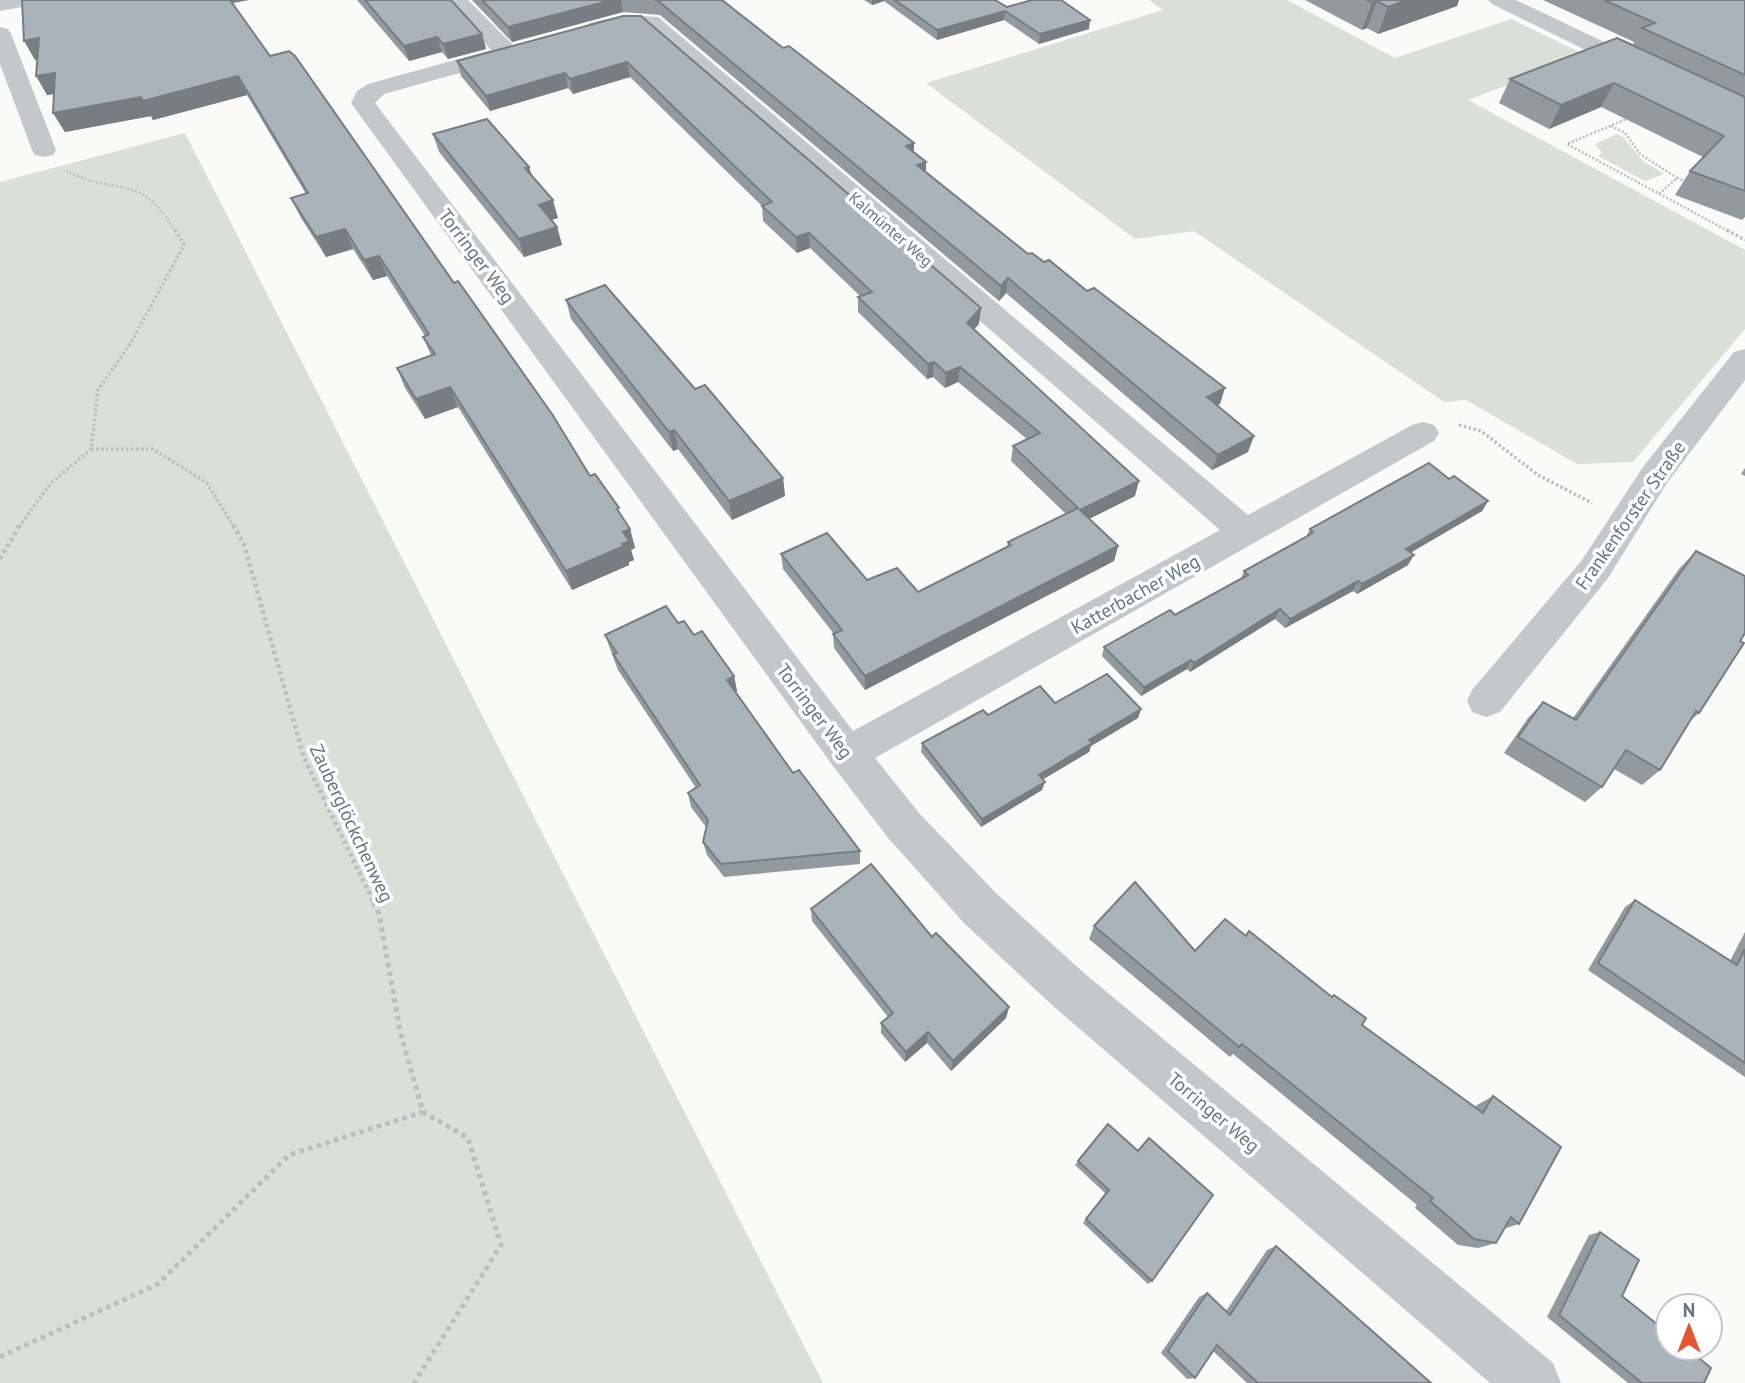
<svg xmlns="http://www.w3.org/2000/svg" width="1745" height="1383" font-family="'PT Sans',sans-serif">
<rect width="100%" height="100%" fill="#fafaf8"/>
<g fill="#dadfd7">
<path d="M1149 0H1287L1395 58 1511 19 1586 55 1468 100 1745 250V329L1633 462 1577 464 1466 400 1444 402 1194 231 1135 239 926 83 1163 10Z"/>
<path d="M185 133 823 1383H0V182Z"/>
<path d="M1617 134 1624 138 1643 161 1664 174 1645 181 1598 156 1602 153 1595 144Z"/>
</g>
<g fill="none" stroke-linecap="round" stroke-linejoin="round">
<g stroke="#bbbfc2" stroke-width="2.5" stroke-dasharray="2 2" stroke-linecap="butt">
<path d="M1629 118 1567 144 1730 232"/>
<path d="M1611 126 1625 133 1640 154 1677 178"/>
<path d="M66 171C119 198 137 169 176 232"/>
<path d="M1659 194 1677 178 1687 182"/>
</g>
<g stroke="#bbbfc2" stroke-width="3.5" stroke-dasharray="2.5 2.5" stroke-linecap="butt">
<path d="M1727 230 1745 240"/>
<path d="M1459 425 1481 431 1538 475 1592 503"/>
<path d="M91 449H153L207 483 234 527"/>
<path d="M19 527 50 484 91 449 98 390 132 341 184 245 175 230"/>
</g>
<g stroke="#bbbfc2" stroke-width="4.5" stroke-dasharray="3.5 3.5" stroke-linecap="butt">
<path d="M233 525 244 544 304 758 374 903"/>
<path d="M0 559 20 525"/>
</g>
<g stroke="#bbbfc2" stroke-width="5" stroke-dasharray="4.5 4.5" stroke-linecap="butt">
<path d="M373 902 379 914 400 1031 423 1112 468 1138 501 1245 414 1383"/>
<path d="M0 1357 158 1284 289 1155 423 1112"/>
</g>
<g fill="#c3c8cc" fill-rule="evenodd">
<path d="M0 0H42L38 4 0 11Z"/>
<path d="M445 0H468L520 52 514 58 384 94 375 103 853 731 1220 530 644 28 624 27 597 35 589 33 586 28 589 23 624 15 658 17 1248 515 1412 425 1423 422 1434 425 1439 433 1434 441 875 758 919 813 997 894 1084 973 1553 1363 1561 1383H1490L1052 1005 965 924 889 839 833 766 351 103 357 91 368 84 491 50Z"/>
<path d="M1488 0H1516L1650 64 1653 69 1650 74H1634L1492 4Z"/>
<path d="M0 27 8 29 11 34 56 150 53 155 44 157 35 155 32 150 0 64Z"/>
<path d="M1745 349V380L1667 483 1608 578 1500 712 1486 717 1472 712 1467 701 1472 690 1582 560 1643 467 1734 352Z"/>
</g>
</g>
<g fill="#929a9f">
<path d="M357 0H451L482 34 486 49 448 59 442 52 409 61Z"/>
<path d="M472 0H722L926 162V172L1028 254 1220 404 1217 405 1248 452 1212 470 1006 293 999 301 660 15 623 12 512 42Z"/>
<path d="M864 0H995L1007 7 1089 29 1039 44 1004 20 937 40 884 1 872 5Z"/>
<path d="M1305 0H1459L1457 6 1378 34 1367 28 1362 30Z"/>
<path d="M1543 0H1745V217L1742 220 1675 195 1690 171 1703 157 1601 107 1549 129 1499 103 1510 79 1633 45 1634 42Z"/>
<path d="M232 3 270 56 621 516 630 529 635 548 631 550 634 560 629 562V565L572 590 458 407 425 419 405 388 397 368 431 355 423 337 425 336 387 276 373 280 353 249 326 257 301 218 291 198 306 194 247 95 153 120 151 116 65 132 53 113 54 94 47 95 37 60H35Z"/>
<path d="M623 16 979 324 974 329 1135 496 1089 519 1118 546 1114 561 865 690 834 648 833 634H834L783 569 781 554 867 580 918 592 1007 547 1008 542 1066 514 1011 461 1013 446 1027 439 958 382 945 388 933 377 927 379 858 312V297L860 296 810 248 797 253 763 221 762 206 630 77 573 94 568 88 490 111 461 76 457 61Z"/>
<path d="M433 134 529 167 532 176 558 218 551 220 557 227 562 245 524 257 439 152Z"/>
<path d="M566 300 695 389 783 478 785 496 732 520 678 449 673 451 571 319Z"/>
<path d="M1745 468V476L1741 474Z"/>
<path d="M1488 501 1482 511 1410 552 1408 565 1357 594 1353 591 1285 628 1275 619 1190 672 1187 669 1141 696 1102 656 1104 647 1175 615 1241 579 1244 571 1306 537 1310 529Z"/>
<path d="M1696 551 1699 713 1689 722 1660 770 1642 785 1614 769 1602 787 1585 802 1504 753 1528 718 1543 702 1573 718 1679 569Z"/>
<path d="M678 623 694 635 734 676 737 691 736 692 793 773 860 851V864L724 877 707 855 703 842 706 827 691 807 688 793 696 788 618 670 605 635Z"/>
<path d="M1055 703 1141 709 1138 718 1091 746 1089 752 1043 779 1042 790 981 827 921 752 922 743 988 715Z"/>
<path d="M1635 900 1730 961 1745 932V1077L1588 970 1625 907Z"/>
<path d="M811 909 932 937 1009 1007 1006 1018 951 1071 927 1043 905 1062 881 1033V1023L888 1017 812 921Z"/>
<path d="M1094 926 1195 951 1362 1025 1475 1108 1477 1105 1493 1096 1519 1224 1503 1229 1496 1243 1478 1248 1458 1245 1415 1208 1417 1205 1233 1054 1230 1057 1089 939Z"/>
<path d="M1108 1124 1152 1281 1148 1284 1083 1223 1105 1193 1075 1165Z"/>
<path d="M1600 1232 1622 1296 1704 1383H1628L1547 1317 1589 1235Z"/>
<path d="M1276 1246 1431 1383H1247L1213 1351 1195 1378 1187 1379 1161 1353 1199 1297 1207 1293 1226 1311 1267 1250Z"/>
</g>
<g fill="#777d82">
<path d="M226 0H249L228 4Z"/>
<path d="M612 0H621L623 12 512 42 508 27Z"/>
<path d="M872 0H884V1L872 5Z"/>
<path d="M1407 0H1459L1457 6 1378 34 1388 7Z"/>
<path d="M1377 1 1367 28 1362 30 1372 3Z"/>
<path d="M1005 11 1004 20 937 40V30Z"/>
<path d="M1090 20 1089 29 1039 44 1040 34Z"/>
<path d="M482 34 486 49 448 59 443 44Z"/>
<path d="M437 37 442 52 409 61 404 46Z"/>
<path d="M39 38 51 57 35 60 24 41Z"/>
<path d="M627 62 630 77 573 94 570 79Z"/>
<path d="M55 73 66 92 47 95 36 76Z"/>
<path d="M565 73 568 88 490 111 486 96Z"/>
<path d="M238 76 247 95 153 120 151 116 65 132 53 113Z"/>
<path d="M1614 83 1601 107 1549 129 1561 105Z"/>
<path d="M914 143V158L906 146Z"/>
<path d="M926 162V177L917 165Z"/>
<path d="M529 167 534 184 525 168Z"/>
<path d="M553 200 558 218 544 222 539 205Z"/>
<path d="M557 227 562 245 524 257 519 239Z"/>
<path d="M345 229 353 249 326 257 316 237Z"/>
<path d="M809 233 810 248 797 253 796 237Z"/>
<path d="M379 256 387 276 373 280 364 260Z"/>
<path d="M1008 278 1006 293 999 301 1001 286Z"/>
<path d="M981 308 979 324 966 338 967 323Z"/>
<path d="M934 362 933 377 927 379 928 364Z"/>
<path d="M960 367 958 382 945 388 946 373Z"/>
<path d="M450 387 458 407 425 419 416 399Z"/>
<path d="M1225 388 1220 404 1201 413 1207 397Z"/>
<path d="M674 430 678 449 673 451 669 432Z"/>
<path d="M1254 436 1248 452 1212 470 1218 455Z"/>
<path d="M783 478 785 496 732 520 729 501Z"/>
<path d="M1139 481 1135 496 1077 525 1080 510Z"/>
<path d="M1488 501 1482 511 1400 559 1406 549Z"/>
<path d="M630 529 635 548 631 550 634 560 629 562V565L572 590 566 571 623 532Z"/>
<path d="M1118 546 1114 561 865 690V676Z"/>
<path d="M1414 555 1408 565 1357 594 1362 584Z"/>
<path d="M1358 581 1353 591 1285 628 1290 619Z"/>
<path d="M1280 609 1275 619 1190 672 1194 663Z"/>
<path d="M1191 660 1187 669 1141 696 1144 687Z"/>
<path d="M734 676 737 691 730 695 727 680Z"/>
<path d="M1141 709 1138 718 1091 746 1089 752 1037 783 1039 775 1089 740Z"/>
<path d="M1045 782 1042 790 981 827 982 819Z"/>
<path d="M1009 1007 1006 1018 951 1071 953 1061Z"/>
<path d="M928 1032 927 1043 905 1062 906 1052Z"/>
</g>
<g fill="#aab3b9" stroke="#777d82" stroke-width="2">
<path d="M22 0H230L270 56 289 51 295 56 454 283 458 281 552 414 590 476 595 474 619 508 617 509 630 529 623 532 629 541 622 544 624 546 566 571 450 387 416 399 397 368 435 354 423 337 429 334 379 256 364 260 345 229 316 237 291 198 308 193 238 76 143 101 141 97 53 113 55 73 36 76 39 38 24 41Z"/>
<path d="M365 0H451L482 34 443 44 437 37 404 46Z"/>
<path d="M482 0H612L508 27Z"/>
<path d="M654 0H722L783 48 789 46 914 143 906 146 926 162 917 165 1028 254 1032 253 1044 262 1049 260 1087 291 1094 288 1225 388 1207 397 1254 436 1218 455 1008 278 1001 286 657 0Z"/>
<path d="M895 0H995L1007 7 1032 0H1061L1090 20 1040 34 1005 11 937 30Z"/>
<path d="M1367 0H1407L1388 7 1377 1 1372 3Z"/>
<path d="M1604 0H1745V75L1642 28 1655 23Z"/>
<path d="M623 16H641L981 308 967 323 1139 481 1080 510 1118 546 865 676 833 634 842 630 781 554 827 533 867 580 897 568 918 592 1011 545 1008 542 1078 508 1013 446 1040 433 960 367 946 373 934 362 928 364 858 297 872 292 809 233 796 237 762 206 772 202 627 62 570 79 565 73 486 96 457 61Z"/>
<path d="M1617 38 1745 97V191L1690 171 1724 136 1614 83 1561 105 1510 79Z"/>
<path d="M487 119 529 167 525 168 553 200 539 205 557 227 519 239 433 134Z"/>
<path d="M605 285 695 389 705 385 783 478 729 501 674 430 669 432 566 300Z"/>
<path d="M1429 463 1449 479 1454 476 1488 501 1406 549 1414 555 1362 584 1358 581 1290 619 1280 609 1194 663 1191 660 1144 687 1104 647 1170 610 1175 615 1248 575 1244 571 1306 537 1313 532 1310 529Z"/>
<path d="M1696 551 1745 576V633L1740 641 1744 643 1699 713 1696 711 1660 770 1626 750 1602 787 1518 737 1543 702 1576 720Z"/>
<path d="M666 606 678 623 684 621 694 635 702 631 734 676 727 680 793 773 799 770 860 851 721 864 703 842 708 820 688 793 700 785 613 654 617 653 605 635Z"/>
<path d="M1107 674 1141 709 1089 740 1092 743 1039 775 1045 782 982 819 922 743 983 710 988 715 1040 686 1055 703Z"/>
<path d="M871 864 932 937 936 933 1009 1007 953 1061 928 1032 906 1052 881 1023 893 1013 811 909Z"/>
<path d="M1135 882 1195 951 1225 919 1246 936 1249 931 1332 997 1334 995 1366 1018 1362 1025 1483 1113 1493 1096 1561 1147 1519 1224 1511 1217 1496 1243 1474 1239 1430 1201 1433 1198 1242 1044 1239 1047 1094 926Z"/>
<path d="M1635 900 1737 965 1745 949V1063L1598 963Z"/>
<path d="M1108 1124 1138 1151 1149 1138 1213 1195 1152 1281 1086 1219 1109 1190 1078 1161Z"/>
<path d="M1600 1232 1639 1260 1622 1296 1668 1333V1348H1687L1711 1368 1704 1383H1642L1559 1315Z"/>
<path d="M1276 1246 1431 1383H1258L1217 1345 1195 1378 1168 1351 1207 1293 1230 1315Z"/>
</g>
<g text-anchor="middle" stroke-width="7" stroke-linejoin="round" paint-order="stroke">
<g font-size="16" fill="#657683" stroke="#fff">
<text transform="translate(891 229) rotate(41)" y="6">Kalmünter Weg</text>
</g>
<g font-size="19" fill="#657683" stroke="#fff">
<text transform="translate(477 256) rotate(53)" y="7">Torringer Weg</text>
<text transform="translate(1630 515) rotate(-55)" y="7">Frankenforster Straße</text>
<text transform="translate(1135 594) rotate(-29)" y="7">Katterbacher Weg</text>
<text transform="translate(815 711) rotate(53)" y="7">Torringer Weg</text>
<text transform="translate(352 823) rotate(65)" y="7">Zauberglöckchenweg</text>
<text transform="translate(1214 1112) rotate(40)" y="7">Torringer Weg</text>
</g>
</g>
<g transform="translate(1689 1327)"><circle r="33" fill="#ffffff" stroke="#c1c8cd" stroke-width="2"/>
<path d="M0-5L12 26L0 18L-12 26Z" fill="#e4572e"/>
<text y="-10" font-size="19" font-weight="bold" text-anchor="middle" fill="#657683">N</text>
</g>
</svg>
